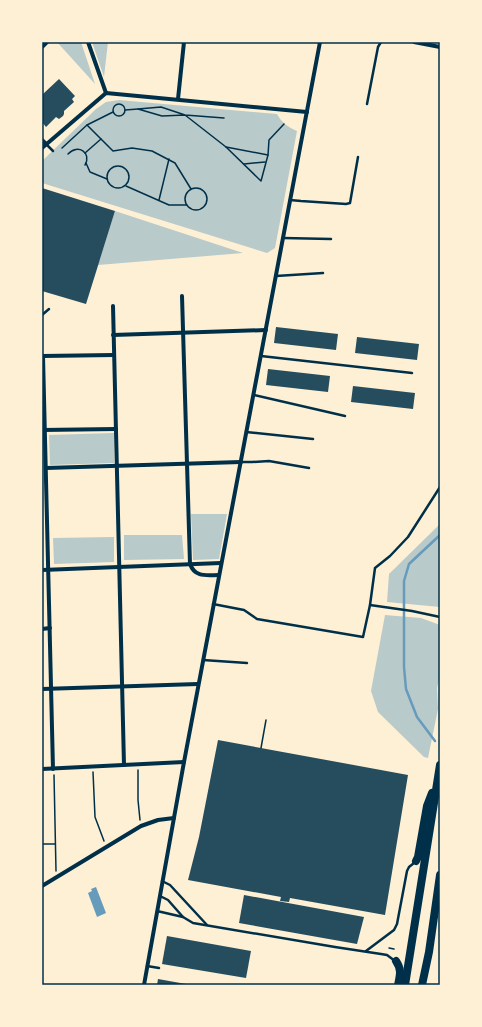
<svg xmlns="http://www.w3.org/2000/svg" width="482" height="1027" font-family="Manrope,sans-serif">
<rect width="100%" height="100%" fill="#fdf0d5"/>
<g fill="#b9caca">
<path d="M57 42H81L95 84Z"/>
<path d="M92 42H108L104 77Z"/>
<path d="M119 100 277 114C282 123 288 127 297 131L275 248 267 253 42 183V161L96 109 106 102Z"/>
<path d="M115 211 243 253 98 265Z"/>
<path d="M114 433V463L50 465 49 435Z"/>
<path d="M191 514H227L219 559 193 560Z"/>
<path d="M440 524V607L387 602 389 574Z"/>
<path d="M124 535H182L184 559 124 560Z"/>
<path d="M114 537V562L54 564 53 538Z"/>
<path d="M385 615 421 618 440 625V675L437 688 438 709 428 758 424 757 378 712 371 691Z"/>
</g>
<path fill="#669bbc" d="M96 887 106 913 97 917 88 893 92 891 91 889Z"/>
<g fill="none" stroke-linecap="round" stroke-linejoin="round">
<path stroke="#669bbc" stroke-width="2.5" d="M435 741 417 717 406 689 404 667V581L409 564 440 535"/>
</g>
<g fill="#264d5e">
<path d="M59 79 75 96 72 99 74 102 64 111V114L63 116 59 119 56 117 46 127 42 122V93L43 94Z"/>
<path d="M42 188 115 211 86 304 42 291Z"/>
<path d="M276 327 338 334 336 350 274 343Z"/>
<path d="M357 337 419 344 417 360 355 353Z"/>
<path d="M268 369 330 376 328 392 266 385Z"/>
<path d="M353 386 415 393 413 409 351 402Z"/>
<path d="M218 740 408 775 385 915 290 898 289 902 280 901 281 897 188 880 199 837Z"/>
<path d="M244 895 364 917 357 944 239 923Z"/>
<path d="M167 936 251 951 246 978 162 964Z"/>
<path d="M158 979 186 984V985H157Z"/>
</g>
<g fill="none" stroke-linecap="round" stroke-linejoin="round">
<g stroke="#003049" stroke-width="1.5">
<circle cx="119" cy="110" r="6"/>
<path d="M125 110 138 109"/>
<path d="M224 118 185 115 161 107 138 109 162 116 185 115 226 147 261 181 268 155 269 140 284 124"/>
<path d="M101 139 113 151 132 148 152 151 175 163 191 189"/>
<path d="M226 147 268 155"/>
<path d="M62 148 87 125 113 112"/>
<path d="M85 153 101 139 87 125"/>
<path d="M68 154C78 143 92 153 85 165"/>
<path d="M86 163 90 172 107 179"/>
<path d="M244 164 265 162"/>
<circle cx="118" cy="177" r="11"/>
<path d="M126 186 169 205H186"/>
<circle cx="196" cy="199" r="11"/>
<path d="M159 200 169 159"/>
<path d="M261 748 266 720"/>
<path d="M138 770V800L140 820"/>
<path d="M93 772 95 817 104 841"/>
<path d="M54 775 56 871"/>
<path d="M42 844H55"/>
<path d="M389 948 394 949"/>
</g>
<g stroke="#003049" stroke-width="2.5">
<path d="M367 104 378 47 381 42"/>
<path d="M47 145 53 151"/>
<path d="M290 200 301 201 346 204 350 203 358 157"/>
<path d="M283 238 331 239"/>
<path d="M276 276 323 273"/>
<path d="M42 315 49 309"/>
<path d="M261 356 412 373"/>
<path d="M254 395 345 416"/>
<path d="M246 432 313 439"/>
<path d="M241 462H252L269 461 309 468"/>
<path d="M213 604 244 610 257 619 363 637 370 605 375 568 390 556 408 537 440 487"/>
<path d="M370 605 412 611 440 617"/>
<path d="M203 660 247 663"/>
<path d="M162 881 170 885 207 925"/>
<path d="M160 896 168 900 183 917 193 923 335 947 381 954 387 955 395 961"/>
<path d="M157 911 183 917"/>
<path d="M366 951 394 930 397 924 407 871 409 867 414 863"/>
<path d="M147 966 159 968"/>
</g>
<g stroke="#003049" stroke-width="4">
<path d="M88 42 106 93"/>
<path d="M414 42 440 47"/>
<path d="M42 47 47 42"/>
<path d="M178 99 184 42"/>
<path d="M42 140 46 144"/>
<path d="M42 148 106 93 307 112"/>
<path d="M182 296 190 564C195 578 207 575 219 575"/>
<path d="M113 306 124 765"/>
<path d="M113 335 266 330"/>
<path d="M42 356 114 355"/>
<path d="M43 356 53 769"/>
<path d="M42 430 116 429"/>
<path d="M46 468 241 462"/>
<path d="M42 570 221 563"/>
<path d="M42 629 50 628"/>
<path d="M42 689 198 684"/>
<path d="M42 769 184 762"/>
<path d="M42 886 141 826 158 820 174 818"/>
<path d="M144 985 184 762 320 42"/>
</g>
<g stroke="#003049" stroke-width="8">
<path d="M416 861 418 857 427 806 432 793"/>
<path d="M396 961C402 970 400 975 398 985"/>
<path d="M405 985 440 765"/>
<path d="M422 985 429 952 440 875"/>
</g>
</g>
<rect width="482" height="1027" fill="none" stroke="#fdf0d5" stroke-width="86"/>
<rect x="43" y="43" width="396" height="941" fill="none" stroke="#003049" stroke-width="1.5"/>
</svg>
